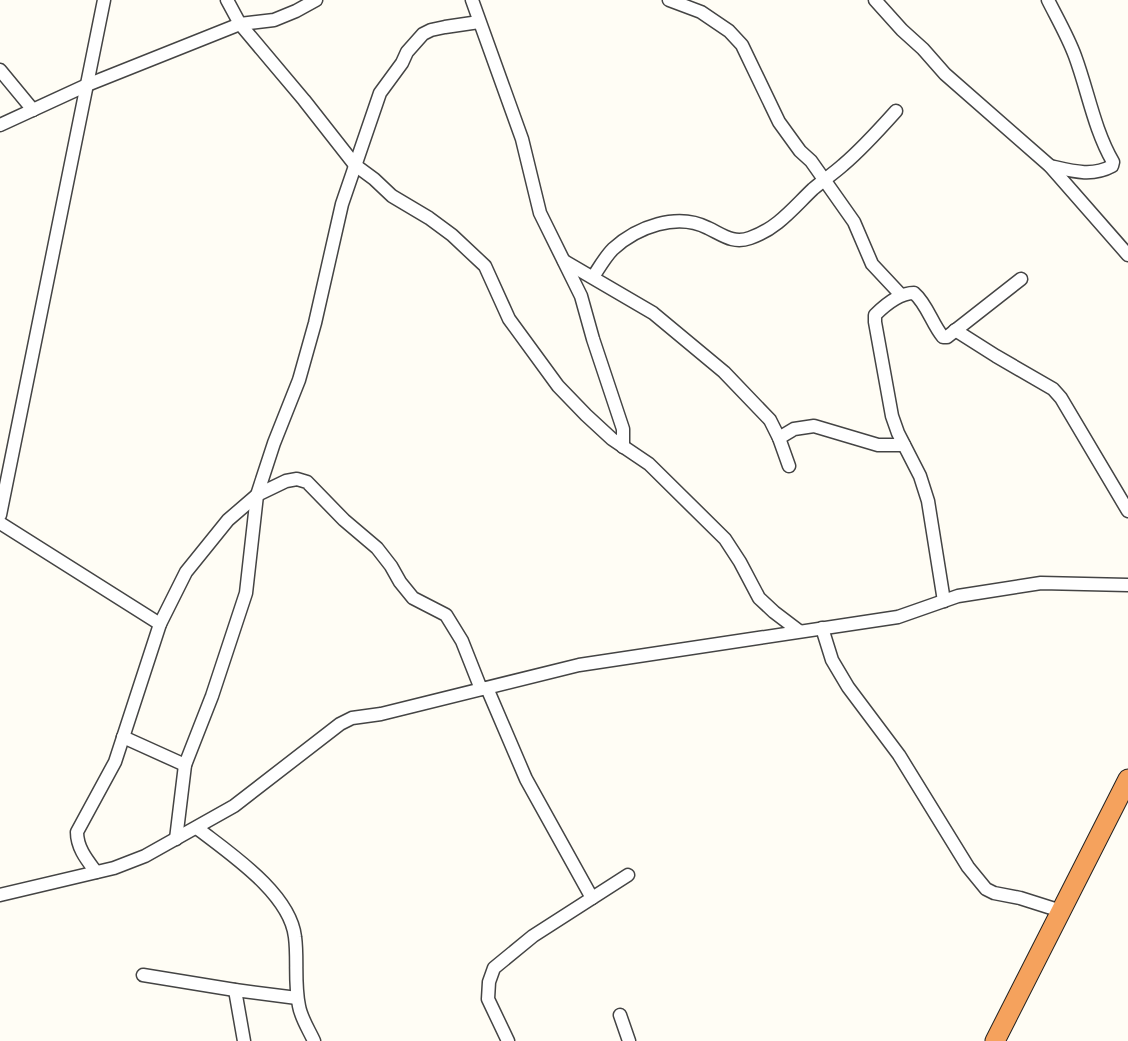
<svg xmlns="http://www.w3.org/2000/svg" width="1128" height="1041" font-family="Literata,serif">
<rect width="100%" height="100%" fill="#fffdf5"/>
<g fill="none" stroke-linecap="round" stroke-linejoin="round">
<defs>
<g id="minor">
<path d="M227 0 240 24 304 100 355 165 374 179 392 196 429 218 452 235 485 266 509 319 558 386 586 415 612 439 649 464 725 539 740 562 759 598 774 612 799 631"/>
<path d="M472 0 522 139 540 213 581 296 593 339 623 429V447"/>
<path d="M669 0 701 12 729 31 742 45 779 122 800 151 811 161 854 222 872 264 901 295"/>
<path d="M875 0 902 30 923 49 945 74 1050 166 1128 255"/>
<path d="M1048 0C1057 18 1068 37 1075 56 1088 91 1094 129 1113 162L1112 166C1092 177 1072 171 1050 166"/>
<path d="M0 70 33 110"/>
<path d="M0 125 87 85 240 24 274 20 296 11 316 0"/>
<path d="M564 261 653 313 724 372 770 420 779 438 789 466"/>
<path d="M593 277C599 268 605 257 613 249 637 227 677 212 708 228 723 235 733 244 750 238 777 229 793 208 813 189 822 181 833 174 843 165 862 149 879 130 896 111"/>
<path d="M955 330 996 356 1053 389 1061 398 1128 511"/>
<path d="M779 438 794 429 814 426 878 445H904"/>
<path d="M0 515 104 0"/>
<path d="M0 523 160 624"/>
<path d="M944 601 928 501 920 476 898 433 892 416 875 322V315C885 305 899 293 914 293 927 304 932 324 943 337H947L1021 279"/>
<path d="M822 628 832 660 848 687 899 755 968 867 986 889 994 893 1020 898 1061 911"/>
<path d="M487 688 526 779 592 898"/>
<path d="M123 737 185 765"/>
<path d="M197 828C229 853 290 893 295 937 298 959 294 983 299 1006 301 1018 309 1030 314 1041"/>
<path d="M176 839 185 765 212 696 246 593 257 495 274 443 299 380 315 323 342 204 380 93 402 63 407 52 423 34 431 30 445 27 479 22"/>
<path d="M96 872C87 860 77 848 77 832L115 762 160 624 186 572 228 520 257 495 286 481 297 479 307 482 344 520 377 548 391 566 400 582 413 598 446 615 462 641 481 689"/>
<path d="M0 895 114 868 145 856 234 806 340 724 352 718 381 714 579 665 898 617 958 596 1041 583 1128 585"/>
<path d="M143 975 235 990 297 998"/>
<path d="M235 990 244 1041"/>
<path d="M620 1015 629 1041"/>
<path d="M508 1041 488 999 489 982 494 968 533 936 628 875"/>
</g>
<path id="highway" d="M995 1041 1128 779"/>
</defs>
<use href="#minor" stroke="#444" stroke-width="15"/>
<use href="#highway" stroke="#222" stroke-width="21"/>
<use href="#minor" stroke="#fff" stroke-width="12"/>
<use href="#highway" stroke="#f5a25d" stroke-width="19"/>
</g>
</svg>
